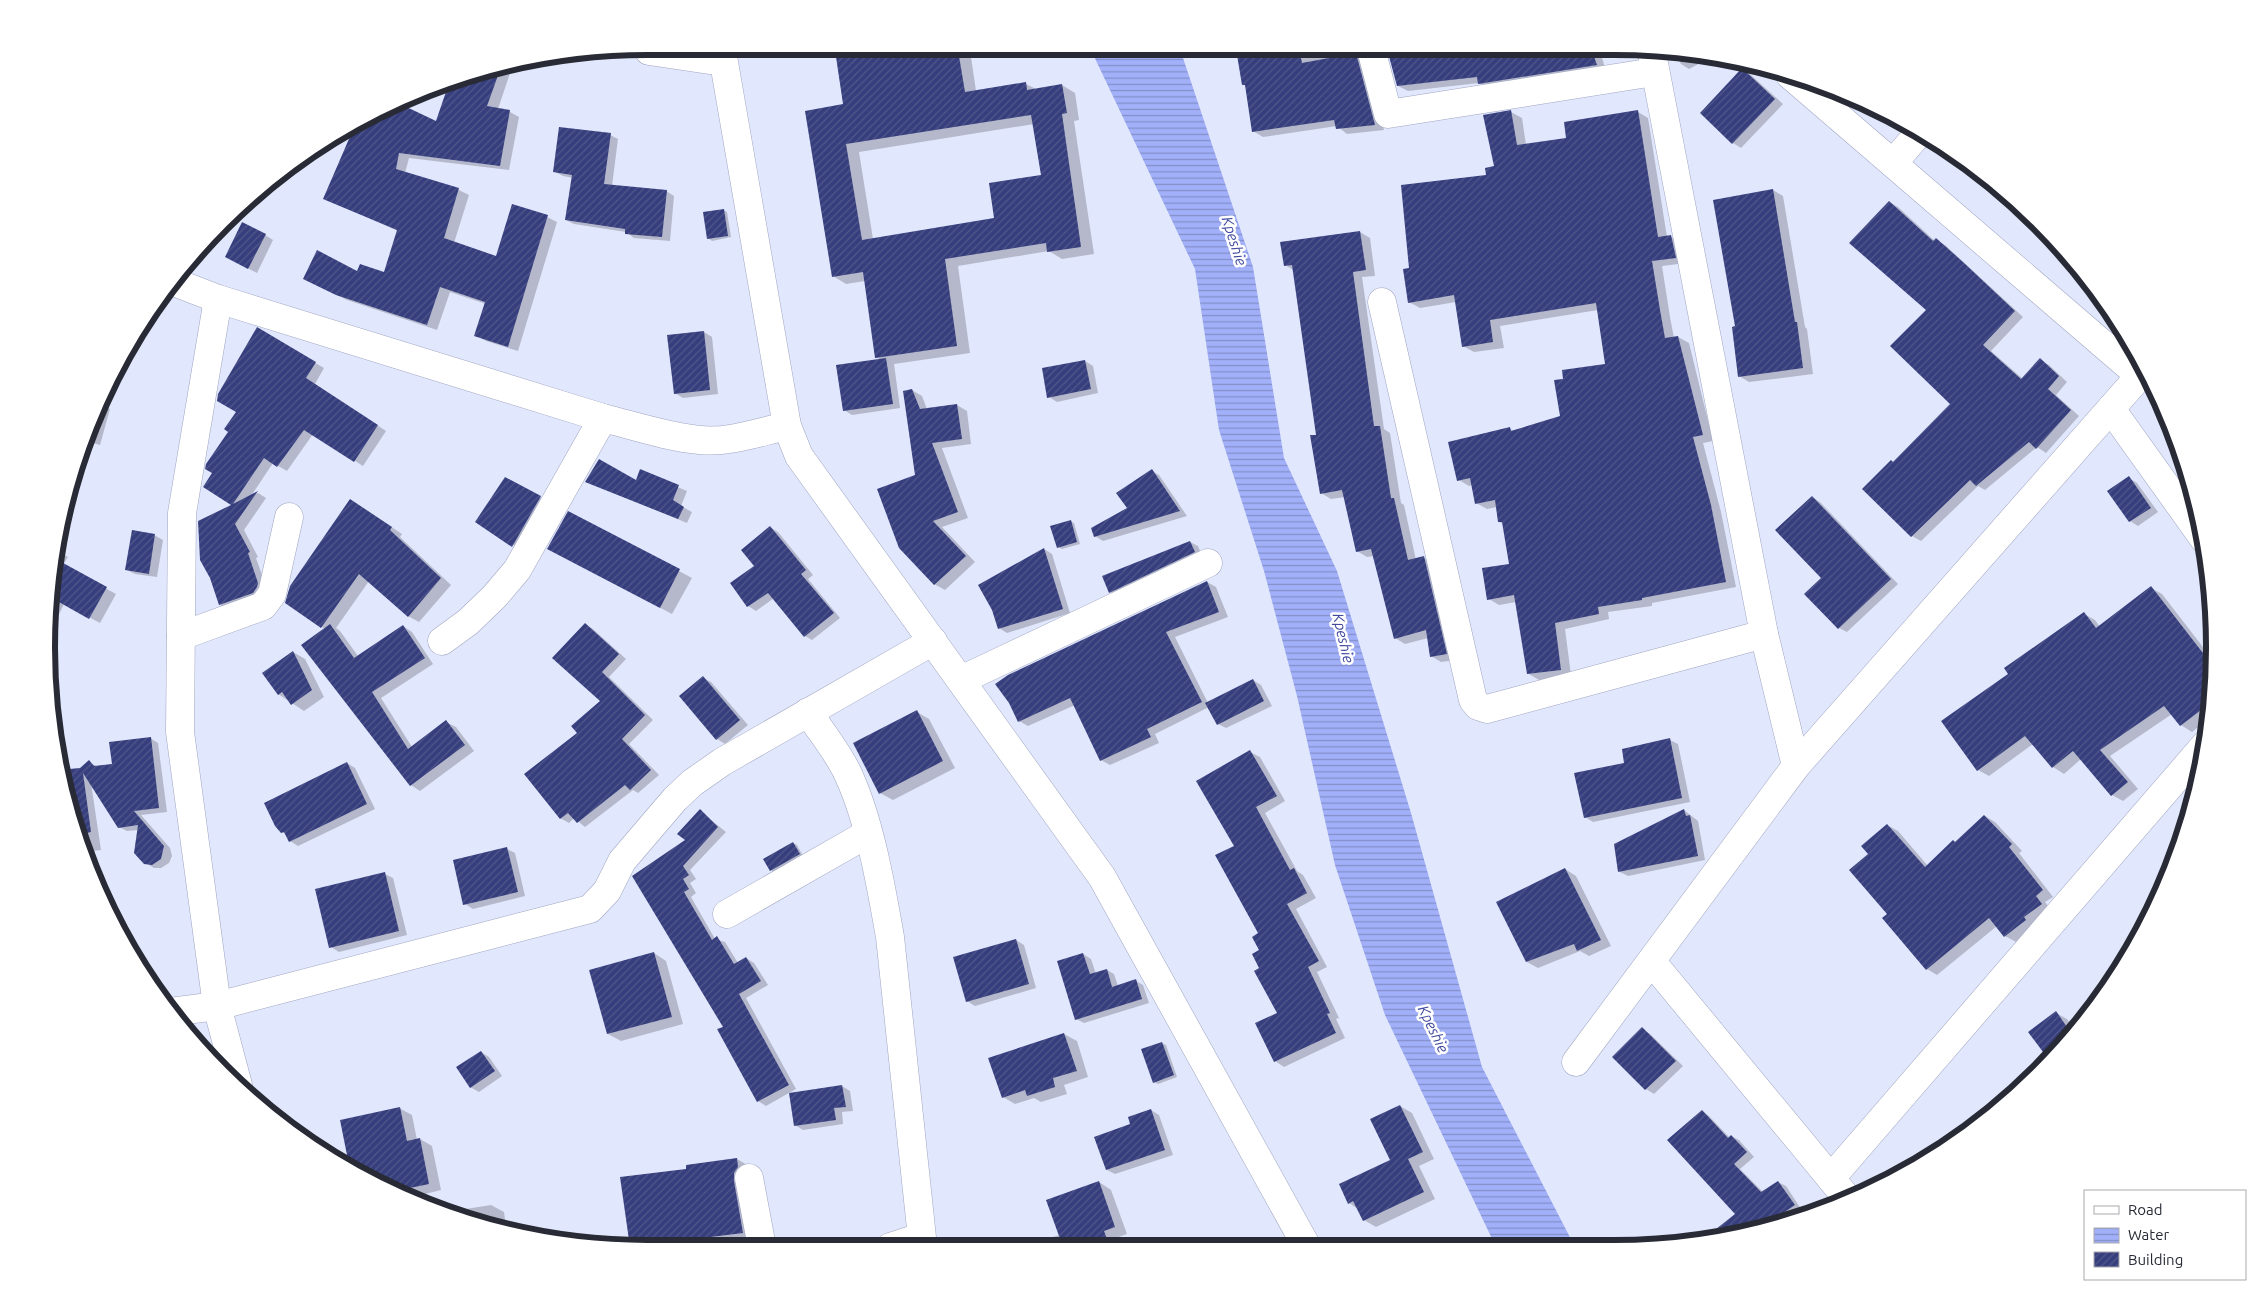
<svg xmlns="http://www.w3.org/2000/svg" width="2261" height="1295" font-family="Ubuntu,sans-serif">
<defs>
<pattern id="water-rules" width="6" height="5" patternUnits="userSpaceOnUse" patternTransform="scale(1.25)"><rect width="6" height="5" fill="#a1b0f9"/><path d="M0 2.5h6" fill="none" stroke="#838fca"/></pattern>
<pattern id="building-hatch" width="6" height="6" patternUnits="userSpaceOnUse" patternTransform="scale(1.25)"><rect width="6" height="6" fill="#363e7d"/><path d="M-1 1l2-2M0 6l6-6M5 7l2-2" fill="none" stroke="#51588b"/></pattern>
</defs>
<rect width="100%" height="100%" fill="#e1e7fd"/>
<path fill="url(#water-rules)" d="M1180 49 1253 267 1284 458 1337 571 1411 813 1482 1067 1575 1247H1496L1385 1015 1335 865 1297 696 1264 571 1219 430 1195 269 1091 50Z"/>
<g fill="#0003" fill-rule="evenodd">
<path d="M1599 48 1606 71 1489 89 1479 83 1408 91 1398 86 1388 49Z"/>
<path d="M1237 49H1345L1347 56 1356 54 1366 60 1384 130 1347 134 1337 126 1263 137 1253 131 1246 86 1243 84Z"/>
<path d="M837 50H970L976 91 1026 84 1036 89 1062 85 1075 93 1079 120 1074 121 1094 254 1062 259 1049 251 958 266 970 353 894 364 900 408 852 415 844 410 881 360 876 357 865 281 846 284 833 276 844 105ZM1034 124 1042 176 996 219 873 239 859 152Z"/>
<path d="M1674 52 1708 59 1689 69 1681 64Z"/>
<path d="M513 64 498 109 510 112 519 117 509 170 409 158 405 173 459 190 469 195 454 243 497 258 547 217 557 222 518 351 486 341 476 335 486 304 450 292 437 330 347 300 314 284 358 272 385 273 398 231 324 198 357 124 381 108 436 123 451 81 449 80Z"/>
<path d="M1743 70 1751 75 1783 104 1741 148 1733 143 1701 113Z"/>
<path d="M1511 112 1522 118 1526 145 1568 140 1638 112 1648 118 1667 237H1671L1682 243 1686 263 1662 266 1670 317 1674 338 1678 337 1689 343 1713 441 1703 443 1721 512 1736 587 1652 603V606L1608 612 1609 619 1565 629 1571 675 1539 680 1529 674 1516 602 1499 605 1489 599 1510 565 1504 524 1499 522 1497 507 1487 509 1476 503 1473 485 1469 486 1459 480 1510 429 1514 431 1561 417 1564 380 1607 365 1598 310 1500 326 1504 348 1474 352 1463 346 1456 302 1420 308 1409 302 1411 269 1496 167Z"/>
<path d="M610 135 618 139 612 186 666 191 674 196 670 241 634 238 626 232 574 224 566 220 573 178 563 176 555 172Z"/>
<path d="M292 164 281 182 274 177 282 170Z"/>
<path d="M1972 167 2038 222 2058 246 1969 170Z"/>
<path d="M1773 190 1783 196 1805 327 1807 329 1813 374 1749 382 1739 376 1736 327Z"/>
<path d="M1889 202 1898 207 1935 241 1936 240 1945 245 2023 317 1991 351 2023 379 2040 360 2049 365 2067 382 2056 395 2079 416 2046 453 2037 447 1985 490 1978 486 1921 541 1912 536 1893 463 1952 404 1927 310Z"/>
<path d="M723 210 727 212 731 237 712 241 708 238Z"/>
<path d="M1360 232 1370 238 1375 276 1362 277 1384 429 1390 433 1401 503 1404 505 1416 560 1424 558 1434 564 1456 660 1441 662 1431 656 1428 638 1405 644 1395 638 1374 556 1367 557 1357 551 1345 497 1331 499 1321 493 1318 436 1295 271 1285 265Z"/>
<path d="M265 235 273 240 257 273 234 261Z"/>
<path d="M257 329 324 368 315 384 386 431 363 466 313 434 287 471 273 463 251 496 258 493 266 498 244 530 258 557 256 558 267 589 229 610 220 605 233 505 214 473 238 412Z"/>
<path d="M704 332 712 337 718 394 683 398 675 393Z"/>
<path d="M1085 361 1093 366 1098 393 1057 402 1049 397Z"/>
<path d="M912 390 922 396 927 409 957 405 967 411 971 444 942 448 968 518 942 527 975 562 945 590 934 584 916 476Z"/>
<path d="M100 403 110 409 100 445 89 442 81 473 75 471Z"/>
<path d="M640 471 687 491 681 506 692 512 687 523 587 482 636 481Z"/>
<path d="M1152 471 1159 475 1187 516 1103 541 1095 536 1129 509Z"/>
<path d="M2129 478 2137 483 2158 512 2138 526 2130 521Z"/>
<path d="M540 497 548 502 521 550 476 521Z"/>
<path d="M1812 497 1820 502 1898 584 1847 632 1839 628 1823 578Z"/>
<path d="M351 500 402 534 400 537 451 585 419 622 408 616 369 581 336 628 340 631 358 656 403 626 412 632 433 664 381 698 412 747 446 722 456 727 474 751 420 791 411 785 325 629 322 627Z"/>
<path d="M569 512 692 578 672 614 561 555Z"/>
<path d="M1070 521 1074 523 1080 544 1062 549 1058 547Z"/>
<path d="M771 528 778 532 813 575 808 579 840 618 812 640 805 636 774 598 756 611 748 606 756 567Z"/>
<path d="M154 535 163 540 157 577 135 574 127 570Z"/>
<path d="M1190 542 1198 546 1202 556 1117 596 1110 592Z"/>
<path d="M1044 549 1052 554 1070 613 1007 633 999 628Z"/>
<path d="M55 550 68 557 63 565 116 594 100 623 64 604 49 635 51 569Z"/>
<path d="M1207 582 1216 587 1228 617 1175 637 1208 703 1253 680 1261 685 1272 706 1226 728 1218 724 1209 707 1155 734 1159 743 1110 765 1101 760 1075 705 1028 726 1019 721Z"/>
<path d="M2151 588 2162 594 2213 660 2208 719 2192 732 2181 725 2172 714 2110 756 2138 789 2123 801 2112 795 2081 759 2064 774 2053 767 2033 744 1989 776 1978 770 2009 674 2084 614 2095 620 2100 627Z"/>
<path d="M585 624 593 629 626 659 609 677 653 720 629 744 659 775 638 793 633 790 585 827 574 818 569 823 560 818 579 733 602 701Z"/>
<path d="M293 652 305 659 324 697 304 711 278 694Z"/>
<path d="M703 678 711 682 748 725 725 744 717 739Z"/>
<path d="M917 712 929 719 955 768 893 800 880 793Z"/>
<path d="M150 738 158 743 167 812 141 815 170 848 172 856 169 863 161 868H154L139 859 136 853 139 830 127 831 119 827 91 783 101 850 84 852 60 771 80 769 89 762 98 767 114 765Z"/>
<path d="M1670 740 1678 744 1690 802 1593 822 1585 817 1626 764Z"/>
<path d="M1250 752 1260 757 1285 801 1265 813 1297 871 1303 875 1316 898 1296 909 1327 967 1317 972 1339 1018 1336 1019 1345 1038 1284 1067 1275 1061 1279 1013 1261 968 1260 934 1236 846Z"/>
<path d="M347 763 355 768 375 809 298 846 290 841 287 835 282 832Z"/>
<path d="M1684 810 1698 821 1705 860 1628 876 1620 872 1615 845Z"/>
<path d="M700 811 726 832 690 870 696 879 690 883 696 893 691 897 715 939 725 942 738 963 746 958 754 963 768 985 746 998 796 1089 766 1106 758 1101 724 1027 633 877 687 840Z"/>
<path d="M1985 816 1995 822 2022 851 2019 853 2053 897 2045 902 2051 910 2036 926 2016 942 2005 936 1997 926 1937 975 1927 969 1889 914 1870 854 1887 825 1898 831 1928 866Z"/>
<path d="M793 843 797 845 803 856 775 873 771 870 765 860Z"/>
<path d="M507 849 515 853 525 896 473 909 465 904Z"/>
<path d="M1565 869 1576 876 1611 946 1589 956 1580 951 1538 968 1527 962Z"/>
<path d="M385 874 393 878 407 935 339 952 331 947Z"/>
<path d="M1016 940 1024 945 1036 988 975 1006 967 1001Z"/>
<path d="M654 953 666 961 683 1024 621 1041 608 1034Z"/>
<path d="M1083 954 1091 959 1096 974 1107 970 1114 974 1118 986 1136 981 1143 985 1149 1003 1084 1023 1076 1019Z"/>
<path d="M2056 1013 2067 1019 2074 1029 2050 1059Z"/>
<path d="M1642 1029 1650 1034 1683 1066 1654 1094 1646 1089 1614 1057Z"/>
<path d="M1064 1034 1077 1041 1088 1077 1064 1085 1067 1094 1041 1102 1034 1098 1015 1104 1003 1097Z"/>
<path d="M1162 1043 1166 1045 1177 1077 1158 1084 1154 1082Z"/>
<path d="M481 1052 489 1057 502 1076 479 1092 470 1087Z"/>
<path d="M842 1086 850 1091 853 1111 842 1112 843 1124 803 1130 795 1125Z"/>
<path d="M1400 1106 1412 1113 1434 1159 1419 1166 1435 1199 1376 1227 1364 1220 1358 1209 1349 1203 1391 1161Z"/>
<path d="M399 1108 412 1115 417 1140 420 1139 432 1146 441 1190 413 1197 340 1161 349 1159Z"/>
<path d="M1151 1110 1159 1115 1173 1155 1115 1174 1107 1170 1132 1125Z"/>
<path d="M1702 1111 1709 1116 1730 1138 1731 1136 1739 1140 1754 1157 1740 1169 1763 1192 1778 1182 1786 1186 1801 1209 1783 1222 1709 1236 1737 1214Z"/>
<path d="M737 1159 749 1166 756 1247H631L621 1178 687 1170Z"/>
<path d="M1099 1182 1111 1190 1127 1234 1116 1238 1119 1247H1016L1060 1235Z"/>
<path d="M491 1205 504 1212 506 1227 454 1217 453 1211Z"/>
<path d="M984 1243 992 1247H968Z"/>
</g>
<g fill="url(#building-hatch)" fill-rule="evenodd">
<path d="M1591 48 1597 65 1478 84 1477 77 1397 86 1387 49Z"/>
<path d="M1236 49H1299L1302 63 1356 53 1375 125 1336 129 1334 120 1252 132 1245 85H1242Z"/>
<path d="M835 50H958L965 92 1026 82 1027 90 1062 84 1067 113 1062 114 1081 247 1047 252 1046 243 945 259 957 346 875 358 863 272 832 277 805 111 843 104ZM1031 115 1041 175 989 183 994 218 862 240 846 144Z"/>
<path d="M501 67 487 106 510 110 500 166 399 153 396 169 459 188 444 238 496 256 512 204 548 215 508 347 474 336 485 302 440 287 427 325 336 295 303 279 317 250 357 271 360 264 384 272 397 230 323 199 355 125 381 108 396 102 436 121 450 80Z"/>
<path d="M1742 68 1775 99 1732 144 1700 113Z"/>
<path d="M1511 110 1517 145 1566 138 1564 122 1638 110 1658 237 1671 235 1676 258 1652 261 1660 310 1665 338 1678 336 1703 435 1693 437 1711 505 1726 582 1642 598V600L1598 607 1599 614 1555 623 1561 670 1527 674 1514 595 1487 600 1482 568 1509 564 1502 522H1498L1495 500 1475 504 1470 478 1457 481 1448 442 1510 427 1511 431 1560 416 1554 380 1563 379 1562 370 1605 364 1596 303 1490 320 1493 342 1462 347 1454 295 1408 303 1403 269 1409 268 1401 185 1486 175 1485 168 1494 166 1483 115Z"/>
<path d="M559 127 611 133 604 184 667 190 662 237 625 234V229L565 220 572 175 553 172Z"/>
<path d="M1773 189 1795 322H1797L1803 368 1738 377 1732 327 1735 326 1713 200Z"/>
<path d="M1889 201 1933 241 1936 238 1964 263 2015 311 1983 345 2021 379 2040 358 2059 376 2048 389 2071 410 2036 449 2029 442 1976 486 1970 480 1911 537 1862 489 1891 460 1893 462 1950 404 1890 346 1926 310 1849 243Z"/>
<path d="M724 209 728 236 707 239 703 212Z"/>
<path d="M242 222 266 234 248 269 225 257Z"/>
<path d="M1360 231 1366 270 1353 272 1374 426H1380L1391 498H1394L1408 560 1424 556 1447 654 1430 657 1426 630 1394 639 1371 549 1356 552 1342 490 1320 494 1310 435H1316L1292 265 1284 266 1280 242Z"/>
<path d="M257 327 316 362 306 378 378 425 354 462 304 430 277 467 264 458 233 504 258 491 235 524 250 552 248 553 258 583 257 587 253 593 219 605 210 578 200 560 198 521 231 505 203 487 212 473 205 469 206 464 228 432 224 429 236 412 217 401 218 394Z"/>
<path d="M704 331 710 390 674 394 667 335Z"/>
<path d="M886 358 893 404 843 411 836 365Z"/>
<path d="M1085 360 1091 389 1047 398 1042 368Z"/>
<path d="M912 389 920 409 957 404 962 439 932 443 958 512 933 521 966 556 934 585 899 548 877 489 915 475 903 391Z"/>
<path d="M599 459 636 480 640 469 679 485 673 500 684 507 678 519 585 482Z"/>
<path d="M1152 469 1180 511 1094 537 1091 528 1127 508 1116 493Z"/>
<path d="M2129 476 2151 508 2129 522 2107 491Z"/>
<path d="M505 477 541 496 512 547 475 522Z"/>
<path d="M1812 496 1891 579 1838 629 1804 594 1821 578 1775 530Z"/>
<path d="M350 499 392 527 390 530 441 578 408 617 359 574 321 628 285 603 290 586Z"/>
<path d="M568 511 680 569 660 608 547 549Z"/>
<path d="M1071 520 1077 542 1057 548 1050 526Z"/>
<path d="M770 526 806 570 801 574 834 613 804 637 768 593 747 607 730 583 754 566 741 550Z"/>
<path d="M132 530 155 534 149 574 125 570Z"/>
<path d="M1190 541 1195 552 1109 593 1102 576Z"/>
<path d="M1044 548 1063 609 998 629 992 610 978 585Z"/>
<path d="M54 558 107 587 89 619 50 597Z"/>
<path d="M1207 581 1219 612 1166 632 1202 702 1147 729 1151 737 1100 761 1070 698 1018 722 1009 703 995 684 1008 675Z"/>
<path d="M2151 586 2213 666 2209 704 2180 726 2164 706 2100 750 2128 782 2111 796 2073 751 2052 768 2025 736 1977 771 1941 721 2008 674 2004 668 2084 612 2096 628Z"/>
<path d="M585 623 619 654 602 672 645 715 622 739 651 770 630 790 625 785 577 823 568 813 560 819 524 774 577 733 571 726 600 701 552 658Z"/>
<path d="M330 624 354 658 403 625 425 658 372 692 408 749 446 720 465 745 410 786 301 645Z"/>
<path d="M293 651 312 690 291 705 282 692 278 695 262 673Z"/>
<path d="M703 676 740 720 716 740 679 696Z"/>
<path d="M1253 679 1264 701 1217 725 1205 703Z"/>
<path d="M917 710 943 761 879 794 853 743Z"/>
<path d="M151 737 159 808 134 811 164 846 161 859 152 865 144 864 134 853 138 825 118 828 83 773 91 832 79 835 59 770 80 768 89 760 94 766 112 764 109 742Z"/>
<path d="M1670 738 1682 798 1584 818 1574 773 1624 763 1622 749Z"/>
<path d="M1250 750 1277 796 1256 807 1290 870 1294 868 1307 893 1287 904 1319 961 1308 967 1330 1013 1327 1014 1336 1033 1274 1062 1255 1023 1277 1013 1254 971 1259 968 1252 954 1259 950 1252 937 1258 933 1215 855 1234 846 1196 781Z"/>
<path d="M347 762 367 804 289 842 284 832 281 833 275 826 264 803Z"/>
<path d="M700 809 718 827 683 866 689 875 683 879 689 889 684 892 712 940 717 936 734 964 746 957 761 981 739 994 789 1085 757 1102 717 1029 723 1027 632 876 685 840 677 834Z"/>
<path d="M1684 809 1686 816 1690 815 1698 856 1618 872 1614 844Z"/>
<path d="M1984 815 2012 844 2009 847 2043 890 2036 896 2042 904 2024 917 2026 920 2004 937 1989 918 1926 970 1882 918 1887 914 1849 870 1868 854 1861 846 1887 824 1925 867 1953 840 1955 842Z"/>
<path d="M793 842 800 854 770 871 763 859Z"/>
<path d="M507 847 518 892 463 905 453 860Z"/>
<path d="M1565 868 1601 940 1577 951 1574 944 1526 962 1496 902Z"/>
<path d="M385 872 399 931 329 948 315 889Z"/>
<path d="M1016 939 1029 984 966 1002 953 957Z"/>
<path d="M654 952 672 1017 607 1034 589 970Z"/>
<path d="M1083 953 1090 974 1107 969 1112 987 1136 979 1142 999 1075 1020 1057 961Z"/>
<path d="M2056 1011 2071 1033 2049 1060 2028 1032Z"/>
<path d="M1642 1027 1676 1061 1645 1090 1612 1057Z"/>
<path d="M1064 1033 1077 1071 1053 1078 1055 1087 1027 1096 1025 1090 1002 1098 988 1058Z"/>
<path d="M1162 1042 1174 1075 1153 1083 1141 1049Z"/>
<path d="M481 1051 495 1071 470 1088 456 1067Z"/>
<path d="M842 1085 846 1107 834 1108 836 1120 794 1126 789 1093Z"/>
<path d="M1400 1105 1423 1152 1408 1159 1424 1192 1363 1221 1353 1201 1348 1204 1339 1184 1390 1160 1370 1119Z"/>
<path d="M400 1107 407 1141 420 1138 429 1184 400 1190 349 1165 340 1120Z"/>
<path d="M1151 1109 1165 1150 1106 1170 1094 1137 1130 1124 1128 1117Z"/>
<path d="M1702 1110 1728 1138 1731 1135 1747 1152 1734 1164 1761 1192 1778 1181 1795 1205 1765 1225 1706 1237 1735 1214 1667 1140Z"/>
<path d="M737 1158 738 1167 734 1173V1181L743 1233 678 1241 679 1247H630L620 1177 686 1169V1165Z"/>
<path d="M1099 1181 1115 1227 1104 1231 1110 1247H1063L1046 1200Z"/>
</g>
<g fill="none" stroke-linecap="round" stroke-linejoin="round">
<defs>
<g id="minor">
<path d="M1651 48 1764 634 1796 766"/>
<path d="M1371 49 1388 114 1654 72"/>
<path d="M649 51 723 62"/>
<path d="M722 51 787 426 799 456 1102 877 1307 1247"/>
<path d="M1790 75 2140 376"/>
<path d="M1893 163 1919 133"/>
<path d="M174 282 218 299 603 418C635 426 667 437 700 440 729 443 759 432 787 426"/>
<path d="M218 299 182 513 180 732 217 1006 238 1085"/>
<path d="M1382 302 1473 700 1478 706 1487 709 1764 634"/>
<path d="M2111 409 2204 539"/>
<path d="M181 636 263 606 272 594 289 517"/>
<path d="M442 641 468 622 494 597 517 570 603 418"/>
<path d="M961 680 1208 563"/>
<path d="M808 712C821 732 838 752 848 774 870 821 881 886 890 937L923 1247"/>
<path d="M727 914 867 834"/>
<path d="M1652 962 1847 1198"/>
<path d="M170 1012 217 1006 590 909 607 891 622 861 675 799 692 783 722 762 933 641"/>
<path d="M1576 1062 1796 766 2144 371"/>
<path d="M749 1178 762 1247"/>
<path d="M1831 1178 2205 745"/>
<path d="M890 1247 921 1237"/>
</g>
</defs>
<use href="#minor" stroke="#a0a6c0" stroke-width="29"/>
<use href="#minor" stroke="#fff" stroke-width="28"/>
</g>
<g text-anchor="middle" stroke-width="5" stroke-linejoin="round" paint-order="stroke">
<g font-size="15" font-style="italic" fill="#414a9e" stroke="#fff">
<text transform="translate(1234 241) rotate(72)" y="5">Kpeshie</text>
<text transform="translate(1343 638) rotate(77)" y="5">Kpeshie</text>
<text transform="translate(1433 1029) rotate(64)" y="5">Kpeshie</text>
</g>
</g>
<path d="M0 0H2261V1295H0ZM647 55H1614A592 592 0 0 1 2206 647V648A592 592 0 0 1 1614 1240H647A592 592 0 0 1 55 648V647A592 592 0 0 1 647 55Z" fill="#fff" fill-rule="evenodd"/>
<path fill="none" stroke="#282b35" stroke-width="6" d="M647 55H1614A592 592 0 0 1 2206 647V648A592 592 0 0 1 1614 1240H647A592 592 0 0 1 55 648V647A592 592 0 0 1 647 55Z"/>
<rect x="2084" y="1190" width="162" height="90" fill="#ffffff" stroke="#a9aaae"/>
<rect x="2094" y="1206" width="25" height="8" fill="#ffffff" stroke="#a9aaae"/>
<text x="2128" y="1215" font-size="15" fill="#282b35">Road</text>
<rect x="2094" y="1228" width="25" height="15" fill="url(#water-rules)" stroke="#a9aaae"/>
<text x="2128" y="1240" font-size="15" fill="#282b35">Water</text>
<rect x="2094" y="1252" width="25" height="15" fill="url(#building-hatch)" stroke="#a9aaae"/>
<text x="2128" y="1265" font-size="15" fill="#282b35">Building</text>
</svg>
